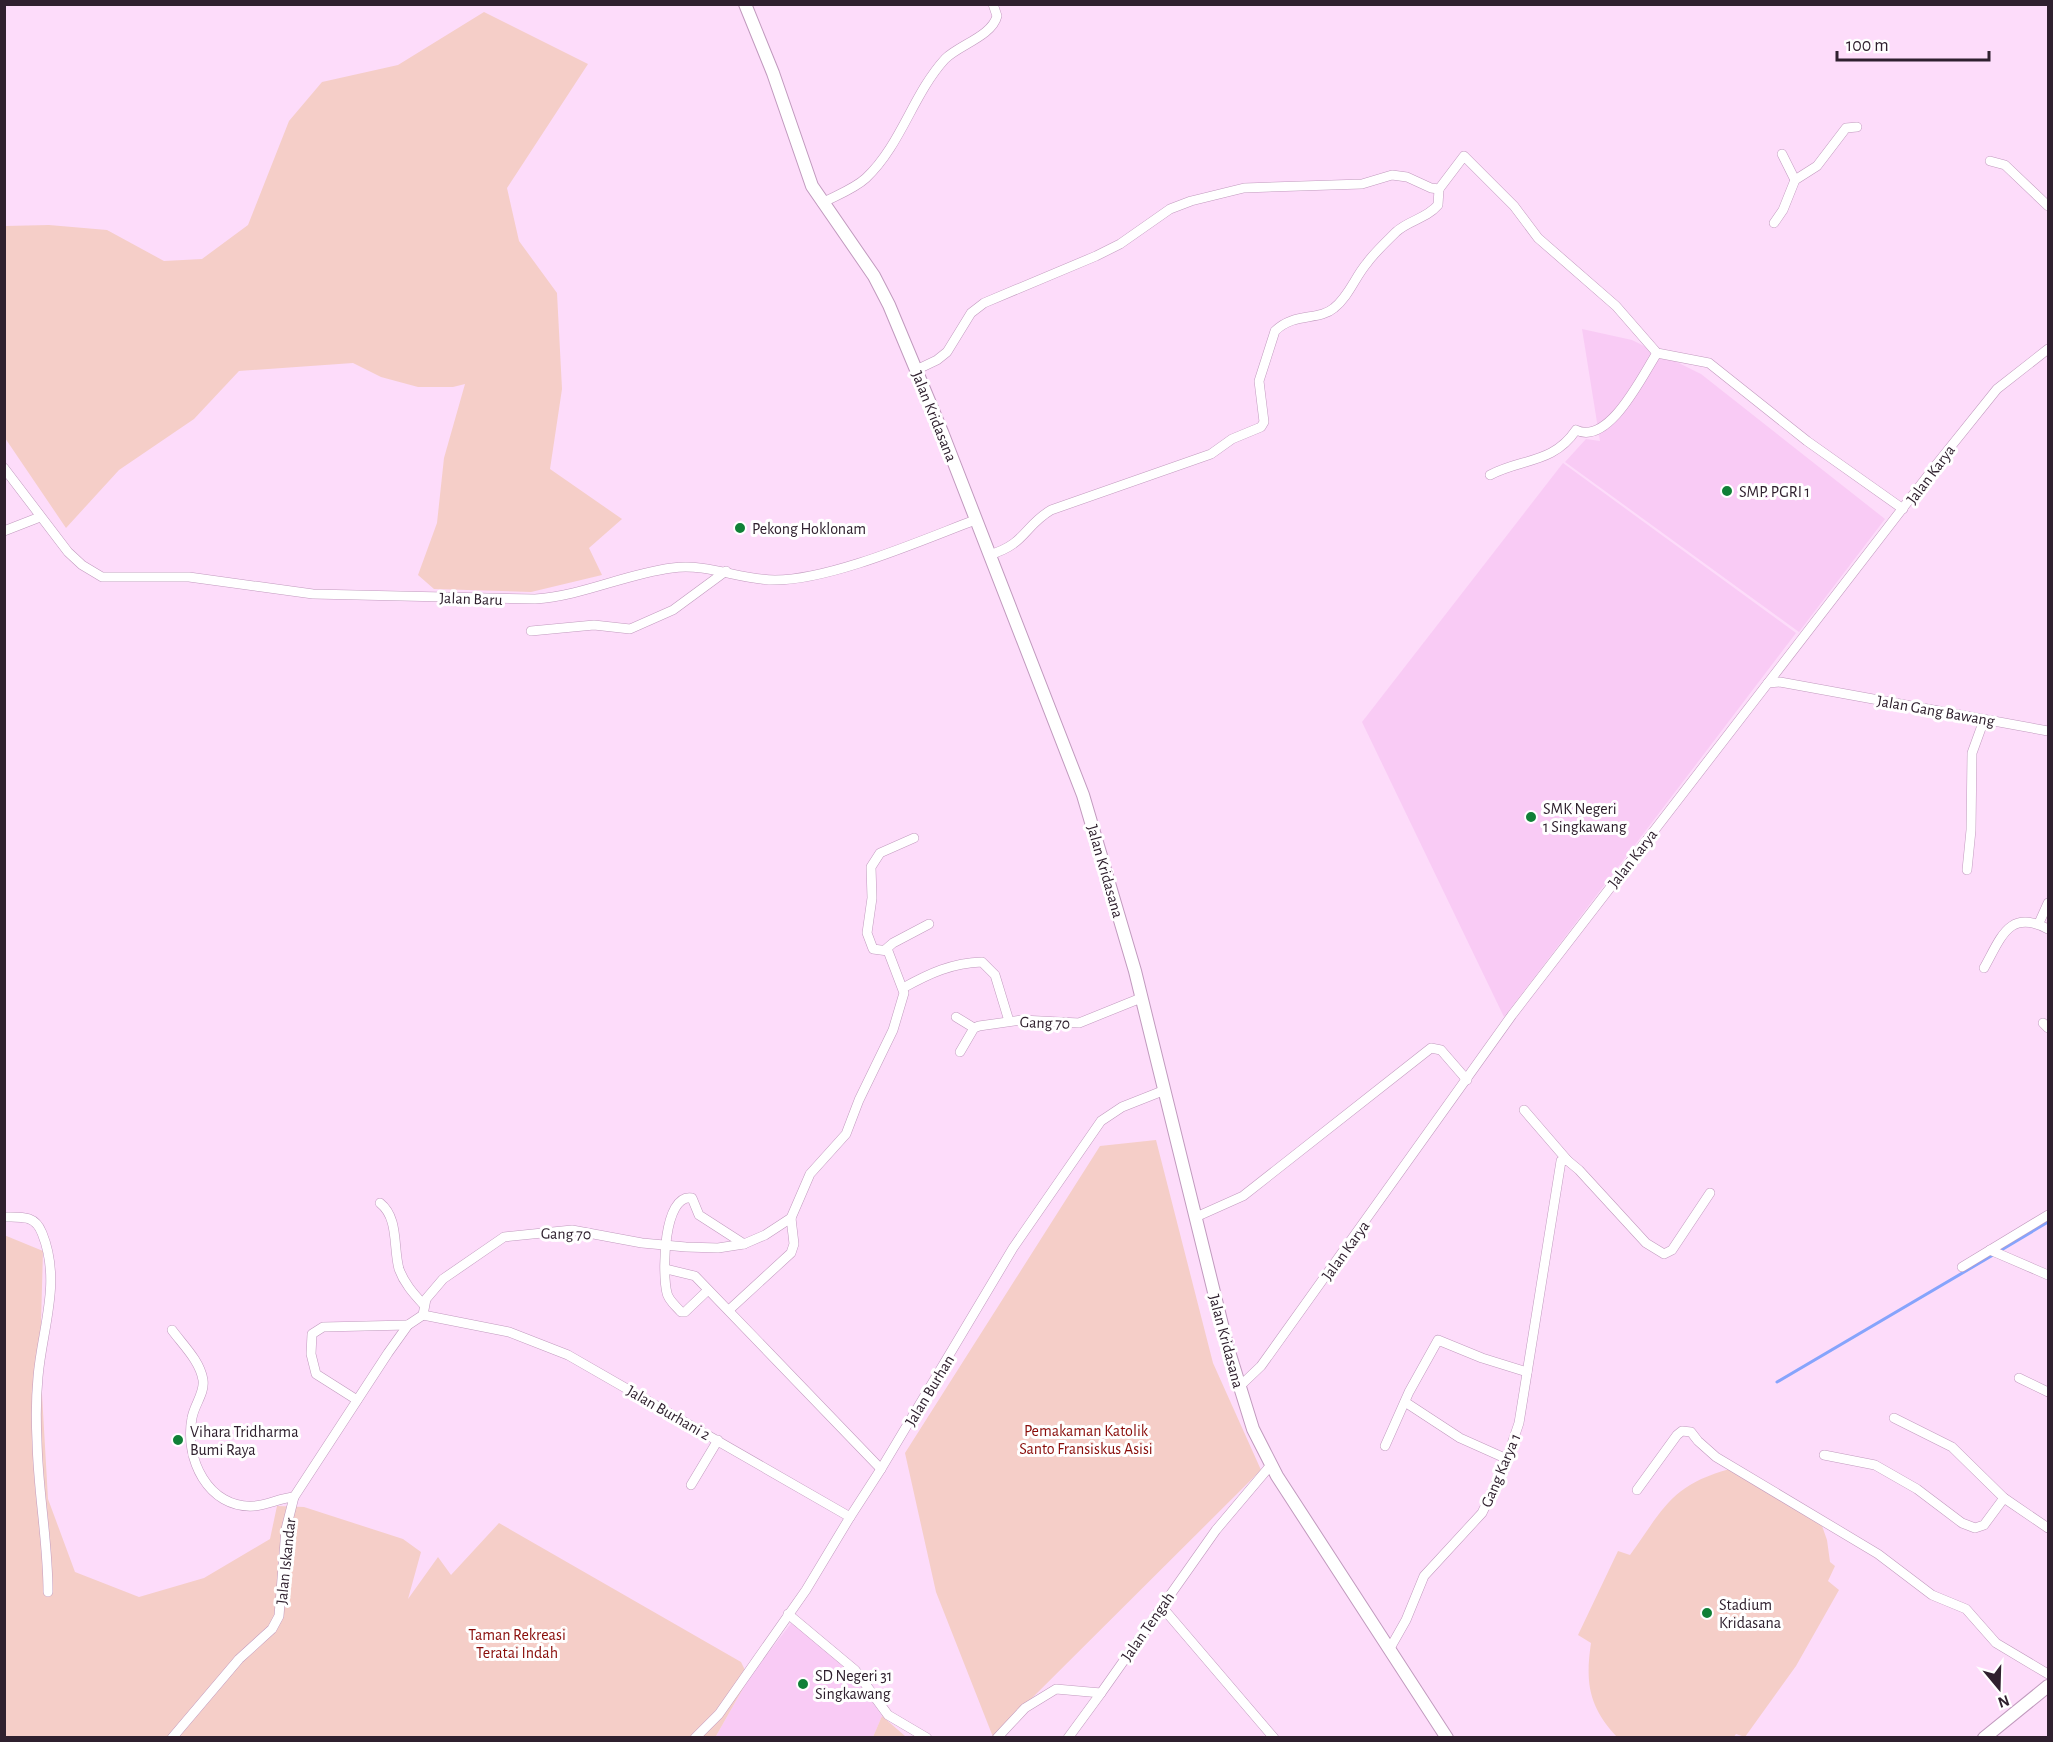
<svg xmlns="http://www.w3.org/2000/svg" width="2053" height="1742" font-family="'Alegreya Sans',sans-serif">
<rect width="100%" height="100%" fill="#fddcfa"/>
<g fill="#f9cbf5">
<path d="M1582 329 1632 340 1701 374 1885 519 1799 632 1565 462 1586 439 1600 441Z"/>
<path d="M1563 463 1796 633 1504 1017 1362 722Z"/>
<path d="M792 1622 857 1672 863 1689 882 1716 873 1737 716 1736 749 1678Z"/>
</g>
<g fill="#f5cec8">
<path d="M484 12 588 64 507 188 519 241 557 293 562 389 550 469 622 519 589 548 602 575 531 592 434 589 418 575 437 523 444 458 465 384 453 387H418L381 377 353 363 239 371 194 419 119 470 66 528 5 438V226L49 225 107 230 164 261 202 259 248 225 289 121 322 82 398 65Z"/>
<path d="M1156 1140 1213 1363 1261 1470 993 1737 936 1592 905 1453 1100 1146Z"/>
<path d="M4 1235 43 1251 40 1359 48 1499 75 1572 139 1597 204 1578 270 1539 277 1506 304 1507 403 1539 421 1552 408 1599 438 1557 451 1575 499 1523 741 1662 749 1678 716 1736 718 1737H5Z"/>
<path d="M1730 1469 1821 1523 1827 1540 1830 1562 1835 1566 1828 1581 1839 1590 1796 1666 1745 1737 1736 1734 1733 1738 1617 1737C1589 1707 1585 1683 1591 1643L1578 1635 1618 1551 1630 1555C1664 1508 1671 1485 1730 1469Z"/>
<path d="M882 1716 905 1736 908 1737H873Z"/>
</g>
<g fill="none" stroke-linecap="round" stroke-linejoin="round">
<g stroke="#86a4fc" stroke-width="3">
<path d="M1998 1252 2048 1222"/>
<path d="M1777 1382 1993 1255"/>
</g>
<defs>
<g id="minor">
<path d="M1782 154 1795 180"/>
<path d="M1990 161 2005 165 2048 206"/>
<path d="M822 203C837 195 854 189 866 178 901 145 913 94 945 59 959 45 992 36 997 16L993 4"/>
<path d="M1774 223 1783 210 1795 180 1817 166 1846 128 1857 127"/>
<path d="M916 370 937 360 947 352 971 313 984 303 1096 256 1120 244 1170 209 1191 201 1244 188 1362 184 1392 175 1407 177 1431 188 1439 189 1464 156 1514 206 1538 238 1616 306 1657 353 1709 363 1807 441 1903 509"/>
<path d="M4 468 68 552 82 565 102 577H189L313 594 535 599C582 596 625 574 672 568 708 563 740 580 775 580 831 580 922 540 975 520"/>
<path d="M1490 475C1522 458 1553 464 1576 430 1609 446 1642 376 1657 353"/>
<path d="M4 531 40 517"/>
<path d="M989 555C1026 544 1023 527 1051 510L1211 454 1232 439 1261 427 1264 422 1259 381 1275 331C1294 312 1319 321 1334 308 1349 296 1355 277 1367 263 1375 252 1386 242 1396 232 1409 220 1426 219 1438 205L1439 189"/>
<path d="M531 631 594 625 630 629 673 610 726 571"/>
<path d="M1768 683 1780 682 2048 731"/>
<path d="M1967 870 1971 830 1972 753 1984 720"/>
<path d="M2039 923 2048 903"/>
<path d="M886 949 893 943 929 924"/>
<path d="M1984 968C2001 938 2009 908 2048 929"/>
<path d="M903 988C930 973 952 963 982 962L995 975 1009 1021"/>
<path d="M956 1017 974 1028"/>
<path d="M2043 1023 2048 1028"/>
<path d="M960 1052 974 1028 979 1026 1022 1020 1079 1023 1141 998"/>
<path d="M1524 1110 1568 1161"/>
<path d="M380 1203C399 1218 393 1247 399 1269 404 1283 413 1293 423 1304"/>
<path d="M4 1217C22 1217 35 1215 42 1233 62 1282 42 1328 38 1377 36 1398 36 1421 37 1441 38 1492 48 1541 48 1592"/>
<path d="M1196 1217 1243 1196 1431 1048 1441 1050 1467 1080"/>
<path d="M791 1218 810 1174 846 1134 859 1100 893 1030 904 993 888 951 873 949 867 933 872 898 871 867 880 853 914 838"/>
<path d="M1990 1250 2048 1275"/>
<path d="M1962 1267 2048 1215"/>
<path d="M666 1269 695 1276 881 1469 1013 1248 1101 1121 1122 1107 1165 1090"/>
<path d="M708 1290 685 1312H681C677 1307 668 1300 667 1293 662 1274 663 1193 692 1198L699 1215 744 1244 765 1235 791 1218 794 1244 791 1253 729 1310"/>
<path d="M423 1315 509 1332 568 1355 850 1517 881 1469"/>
<path d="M423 1315 426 1299 443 1279 504 1237 572 1230 642 1243 686 1247 718 1248 744 1244"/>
<path d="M172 1330C183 1345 200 1361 203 1380 205 1393 194 1405 192 1418 184 1458 208 1509 254 1506 268 1505 280 1498 294 1497"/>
<path d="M2019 1378 2048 1392"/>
<path d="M1239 1387 1261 1366 1512 1015 1936 465 1997 389 2048 349"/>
<path d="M357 1400 316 1374 311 1354 312 1334 323 1327 408 1325"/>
<path d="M1405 1402 1460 1438 1507 1459"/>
<path d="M1894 1418 1952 1447 2004 1498 2048 1528"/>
<path d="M1385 1446 1409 1392 1438 1340 1482 1358 1527 1372"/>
<path d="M1824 1455 1875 1465 1917 1489 1962 1523 1975 1528 1984 1525 2004 1498"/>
<path d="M691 1485 718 1440"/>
<path d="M1637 1490 1677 1435 1682 1431 1691 1432 1698 1441 1716 1457 1878 1554 1932 1595 1966 1609 1996 1643 2048 1674"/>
<path d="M1162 1607 1274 1738"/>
<path d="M788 1614 855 1670 888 1715 927 1738"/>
<path d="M1389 1650 1406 1620 1424 1576 1482 1513 1504 1467 1519 1423 1561 1161 1567 1160 1579 1170 1646 1243 1664 1254 1672 1250 1710 1193"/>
<path d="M172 1738 239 1659 272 1629 279 1616 286 1529 294 1497 388 1353 408 1325 423 1315"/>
<path d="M695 1738 719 1714 806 1590 850 1517"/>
<path d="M997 1738 1025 1708 1056 1689 1101 1693 1216 1530 1271 1465"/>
<path d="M1068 1738 1101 1693"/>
</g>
<g id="tertiary">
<path d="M745 4 773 73 812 186 874 276 889 305 942 432 1083 795 1135 971 1227 1345 1253 1429 1277 1476 1447 1738"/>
<path d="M1984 1738 2048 1686"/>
</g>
</defs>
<use href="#minor" stroke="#c19abe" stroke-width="10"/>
<use href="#tertiary" stroke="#c19abe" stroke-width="14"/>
<use href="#minor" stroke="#fff" stroke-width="9"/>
<use href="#tertiary" stroke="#fff" stroke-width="12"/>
</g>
<g fill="#108037" stroke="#fff" stroke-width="2">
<circle cx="1727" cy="491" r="6"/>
<circle cx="740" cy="528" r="6"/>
<circle cx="1531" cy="817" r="6"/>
<circle cx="178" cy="1440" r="6"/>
<circle cx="1707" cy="1613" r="6"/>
<circle cx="803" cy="1684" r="6"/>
</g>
<g text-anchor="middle" stroke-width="6" stroke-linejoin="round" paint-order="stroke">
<g font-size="16" fill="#2f202e" stroke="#fff">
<text transform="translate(935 416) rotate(68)" y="6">Jalan Kridasana</text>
<text transform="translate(1930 474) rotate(-53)" y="6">Jalan Karya</text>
<text transform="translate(471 598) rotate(2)" y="6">Jalan Baru</text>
<text transform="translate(1936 710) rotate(10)" y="6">Jalan Gang Bawang</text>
<text transform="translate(1632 858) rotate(-52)" y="6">Jalan Karya</text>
<text transform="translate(1106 871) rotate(74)" y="6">Jalan Kridasana</text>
<text transform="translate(1045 1022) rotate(2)" y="6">Gang 70</text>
<text transform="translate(566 1233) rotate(1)" y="6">Gang 70</text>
<text transform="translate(1345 1250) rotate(-54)" y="6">Jalan Karya</text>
<text transform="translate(1227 1341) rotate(75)" y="6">Jalan Kridasana</text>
<text transform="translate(929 1390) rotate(-59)" y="6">Jalan Burhan</text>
<text transform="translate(669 1412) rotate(30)" y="6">Jalan Burhani 2</text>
<text transform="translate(1500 1470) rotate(-67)" y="6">Gang Karya 1</text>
<text transform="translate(285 1561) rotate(-84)" y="6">Jalan Iskandar</text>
<text transform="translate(1147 1626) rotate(-55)" y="6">Jalan Tengah</text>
</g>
<g font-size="16" fill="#2f202e" stroke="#fff" text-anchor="start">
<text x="1739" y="497">SMP. PGRI 1</text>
<text x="752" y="534">Pekong Hoklonam</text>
<text x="1543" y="814">SMK Negeri<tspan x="1543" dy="18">1 Singkawang</tspan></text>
<text x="190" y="1437">Vihara Tridharma<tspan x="190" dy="18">Bumi Raya</tspan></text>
<text x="1719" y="1610">Stadium<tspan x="1719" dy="18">Kridasana</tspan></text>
<text x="815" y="1681">SD Negeri 31<tspan x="815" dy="18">Singkawang</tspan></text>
</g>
<g font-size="16" fill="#890c09" stroke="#fff">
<text x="1086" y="1436">Pemakaman Katolik<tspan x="1086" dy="18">Santo Fransiskus Asisi</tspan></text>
<text x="517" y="1640">Taman Rekreasi<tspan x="517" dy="18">Teratai Indah</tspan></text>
</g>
</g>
<rect width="2053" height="1742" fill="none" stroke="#2f202e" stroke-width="12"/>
<g transform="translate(1999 1688) rotate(161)" stroke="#ffffff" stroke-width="4.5" paint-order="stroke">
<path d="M0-4.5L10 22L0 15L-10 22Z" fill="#2f202e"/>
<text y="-9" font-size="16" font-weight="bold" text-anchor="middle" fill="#2f202e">N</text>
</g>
<path d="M1837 51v9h152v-9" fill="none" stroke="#2f202e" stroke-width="3"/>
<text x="1846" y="51" font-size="18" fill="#2f202e" stroke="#ffffff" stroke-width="4.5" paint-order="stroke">100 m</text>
</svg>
